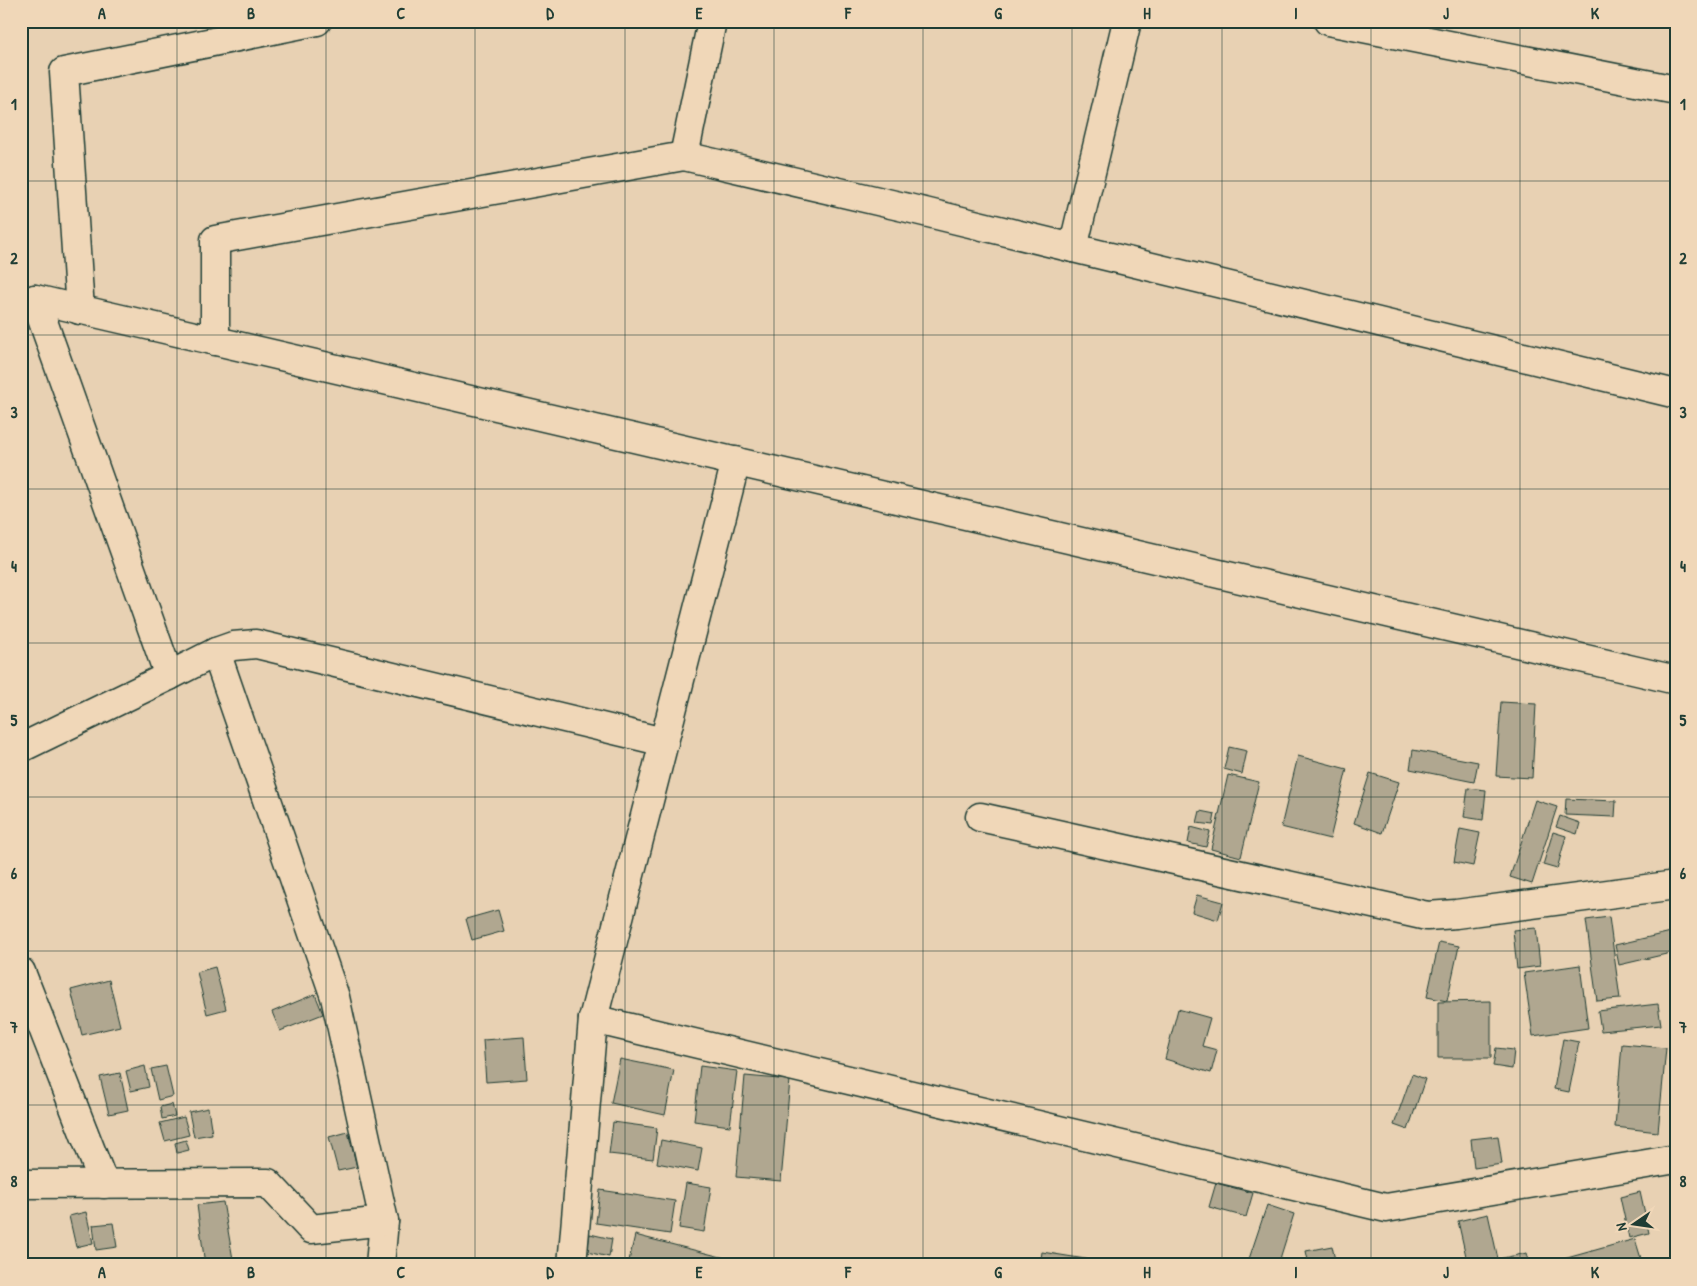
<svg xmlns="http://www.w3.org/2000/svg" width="1697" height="1286" font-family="'Patrick Hand',sans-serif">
<rect width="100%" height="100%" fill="#e8d1b3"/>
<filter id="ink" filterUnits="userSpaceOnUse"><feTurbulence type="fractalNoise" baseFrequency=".02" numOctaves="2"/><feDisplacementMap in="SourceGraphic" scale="10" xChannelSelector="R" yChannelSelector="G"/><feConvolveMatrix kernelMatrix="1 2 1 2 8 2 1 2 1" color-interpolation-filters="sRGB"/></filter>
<g filter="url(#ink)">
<g fill="#b0a790" stroke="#1f3d34">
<path d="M1501 702 1536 704 1532 778 1496 776Z"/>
<path d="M1229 747 1247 751 1242 774 1224 769Z"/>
<path d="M1413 750 1478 762 1474 782 1410 769Z"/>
<path d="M1298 756 1347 769 1330 839 1281 827Z"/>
<path d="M1370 773 1399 782 1382 833 1354 823Z"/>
<path d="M1228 775 1259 782 1241 857 1211 849Z"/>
<path d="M1468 788 1486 790 1483 820 1464 817Z"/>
<path d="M1566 799 1616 801 1615 817 1565 815Z"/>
<path d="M1535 800 1557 807 1532 884 1510 877Z"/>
<path d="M1200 811 1215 814 1213 825 1197 823Z"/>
<path d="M1560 816 1580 823 1577 834 1556 827Z"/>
<path d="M1191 827 1210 832 1206 847 1188 843Z"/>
<path d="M1460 829 1480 833 1473 866 1454 862Z"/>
<path d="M1553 832 1566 836 1557 869 1543 865Z"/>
<path d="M1197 895 1223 902 1218 920 1192 912Z"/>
<path d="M498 910 504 931 472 940 466 919Z"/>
<path d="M1609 917 1620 999 1597 1001 1586 920Z"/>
<path d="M1536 928 1540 966 1517 969 1513 930Z"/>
<path d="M1671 932 1675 952 1619 965 1615 945Z"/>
<path d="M1439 942 1459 946 1447 1001 1427 997Z"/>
<path d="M1580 965 1588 1028 1533 1036 1524 973Z"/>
<path d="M215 967 226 1009 207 1014 197 972Z"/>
<path d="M109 980 120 1026 82 1035 71 990Z"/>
<path d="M315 994 323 1014 280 1031 272 1012Z"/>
<path d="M1491 1001V1058H1438V1002Z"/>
<path d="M1658 1004 1661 1025 1601 1031 1598 1011Z"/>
<path d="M1178 1009 1210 1018 1202 1046 1217 1050 1211 1073 1165 1059Z"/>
<path d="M524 1037 527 1079 486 1082 483 1040Z"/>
<path d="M1563 1039 1579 1042 1569 1092 1554 1089Z"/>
<path d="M1622 1044 1666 1048 1658 1132 1615 1127Z"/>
<path d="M1496 1048 1514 1050 1512 1069 1493 1066Z"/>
<path d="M620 1059 674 1070 665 1115 611 1103Z"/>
<path d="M145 1066 149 1087 131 1091 126 1071Z"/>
<path d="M166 1066 173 1096 158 1100 151 1069Z"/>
<path d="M700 1066 737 1071 730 1126 694 1121Z"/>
<path d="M120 1073 128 1110 109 1114 100 1077Z"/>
<path d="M1412 1074 1425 1079 1408 1130 1394 1125Z"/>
<path d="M745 1076 790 1080 781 1181 736 1177Z"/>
<path d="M172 1104 175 1116 162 1119 160 1107Z"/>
<path d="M208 1108 212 1134 194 1137 189 1112Z"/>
<path d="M184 1117 189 1135 165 1141 160 1123Z"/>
<path d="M613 1122 657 1128 653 1159 609 1154Z"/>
<path d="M348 1132 357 1167 338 1171 329 1137Z"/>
<path d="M1498 1136 1502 1164 1474 1168 1471 1139Z"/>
<path d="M186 1140 189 1150 177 1153 175 1143Z"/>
<path d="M661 1140 702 1148 698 1171 657 1163Z"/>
<path d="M686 1183 711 1187 704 1232 679 1228Z"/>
<path d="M1216 1183 1253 1193 1246 1217 1209 1207Z"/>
<path d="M600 1190 675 1201 670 1234 596 1223Z"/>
<path d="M1640 1192 1649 1233 1629 1238 1620 1197Z"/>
<path d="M223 1202 234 1265H205L197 1205Z"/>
<path d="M1267 1205 1294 1214 1278 1265H1247Z"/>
<path d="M86 1212 93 1243 76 1247 69 1216Z"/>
<path d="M1488 1214 1498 1259 1527 1253 1530 1265H1468L1458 1221Z"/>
<path d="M113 1223 117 1247 96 1250 93 1225Z"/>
<path d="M590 1234 612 1239 609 1257 587 1252Z"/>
<path d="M635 1235 725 1258 723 1265H628Z"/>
<path d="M1635 1239 1643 1265H1542Z"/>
<path d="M1332 1246 1336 1265H1309L1306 1251Z"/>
<path d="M1042 1252 1104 1262 1103 1265H1040Z"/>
</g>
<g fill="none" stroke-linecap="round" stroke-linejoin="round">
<defs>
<g id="minor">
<path d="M1328 21 1676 90"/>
<path d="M684 156 712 21"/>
<path d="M1073 248 1127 21"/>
<path d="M35 299 1676 680"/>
<path d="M35 299 169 676"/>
<path d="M80 310 64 72 317 21"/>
<path d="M215 341V240L684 156 908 208 1676 394"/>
<path d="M216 652 335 997 384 1221 380 1265"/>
<path d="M21 748 169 676 216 652 233 646 256 644 664 742"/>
<path d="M980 817 1427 916 1456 914 1676 885"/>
<path d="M21 972 104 1184"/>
<path d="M593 1019 1386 1208 1676 1159"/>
<path d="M21 1184 268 1183 311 1229 384 1221"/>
<path d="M572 1265 593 1019 736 461"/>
</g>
</defs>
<use href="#minor" stroke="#1f3d34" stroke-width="31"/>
<use href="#minor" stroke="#f0d7b8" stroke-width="28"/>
</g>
</g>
<path fill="none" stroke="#1f3d34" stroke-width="1" stroke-opacity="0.55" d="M177 21V1265M326 21V1265M475 21V1265M625 21V1265M774 21V1265M923 21V1265M1072 21V1265M1222 21V1265M1371 21V1265M1520 21V1265M21 181H1676M21 335H1676M21 489H1676M21 643H1676M21 797H1676M21 951H1676M21 1105H1676"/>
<rect width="1697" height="1286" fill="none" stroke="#f0d7b8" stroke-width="55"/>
<g transform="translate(1634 1224) rotate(257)" stroke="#f0d7b8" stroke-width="4" paint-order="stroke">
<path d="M0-4L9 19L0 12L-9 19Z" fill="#1f3d34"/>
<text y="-8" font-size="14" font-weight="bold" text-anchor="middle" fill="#1f3d34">N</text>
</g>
<rect x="28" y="28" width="1642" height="1230" fill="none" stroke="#1f3d34" stroke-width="2"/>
<g font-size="16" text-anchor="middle" font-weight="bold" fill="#1f3d34">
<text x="102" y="19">A</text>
<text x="251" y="19">B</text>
<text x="401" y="19">C</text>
<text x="550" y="19">D</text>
<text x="699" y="19">E</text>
<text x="848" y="19">F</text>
<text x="998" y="19">G</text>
<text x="1147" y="19">H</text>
<text x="1296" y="19">I</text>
<text x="1446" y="19">J</text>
<text x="1595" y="19">K</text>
<text x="14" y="110">1</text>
<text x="1683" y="110">1</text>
<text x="14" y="264">2</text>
<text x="1683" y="264">2</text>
<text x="14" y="418">3</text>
<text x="1683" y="418">3</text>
<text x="14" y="572">4</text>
<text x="1683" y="572">4</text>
<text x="14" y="726">5</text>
<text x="1683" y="726">5</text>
<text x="14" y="879">6</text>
<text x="1683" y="879">6</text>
<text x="14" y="1033">7</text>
<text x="1683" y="1033">7</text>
<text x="14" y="1187">8</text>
<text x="1683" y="1187">8</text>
<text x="102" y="1278">A</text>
<text x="251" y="1278">B</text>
<text x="401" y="1278">C</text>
<text x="550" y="1278">D</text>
<text x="699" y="1278">E</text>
<text x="848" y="1278">F</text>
<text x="998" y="1278">G</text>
<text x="1147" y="1278">H</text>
<text x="1296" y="1278">I</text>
<text x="1446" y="1278">J</text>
<text x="1595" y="1278">K</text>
</g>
</svg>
